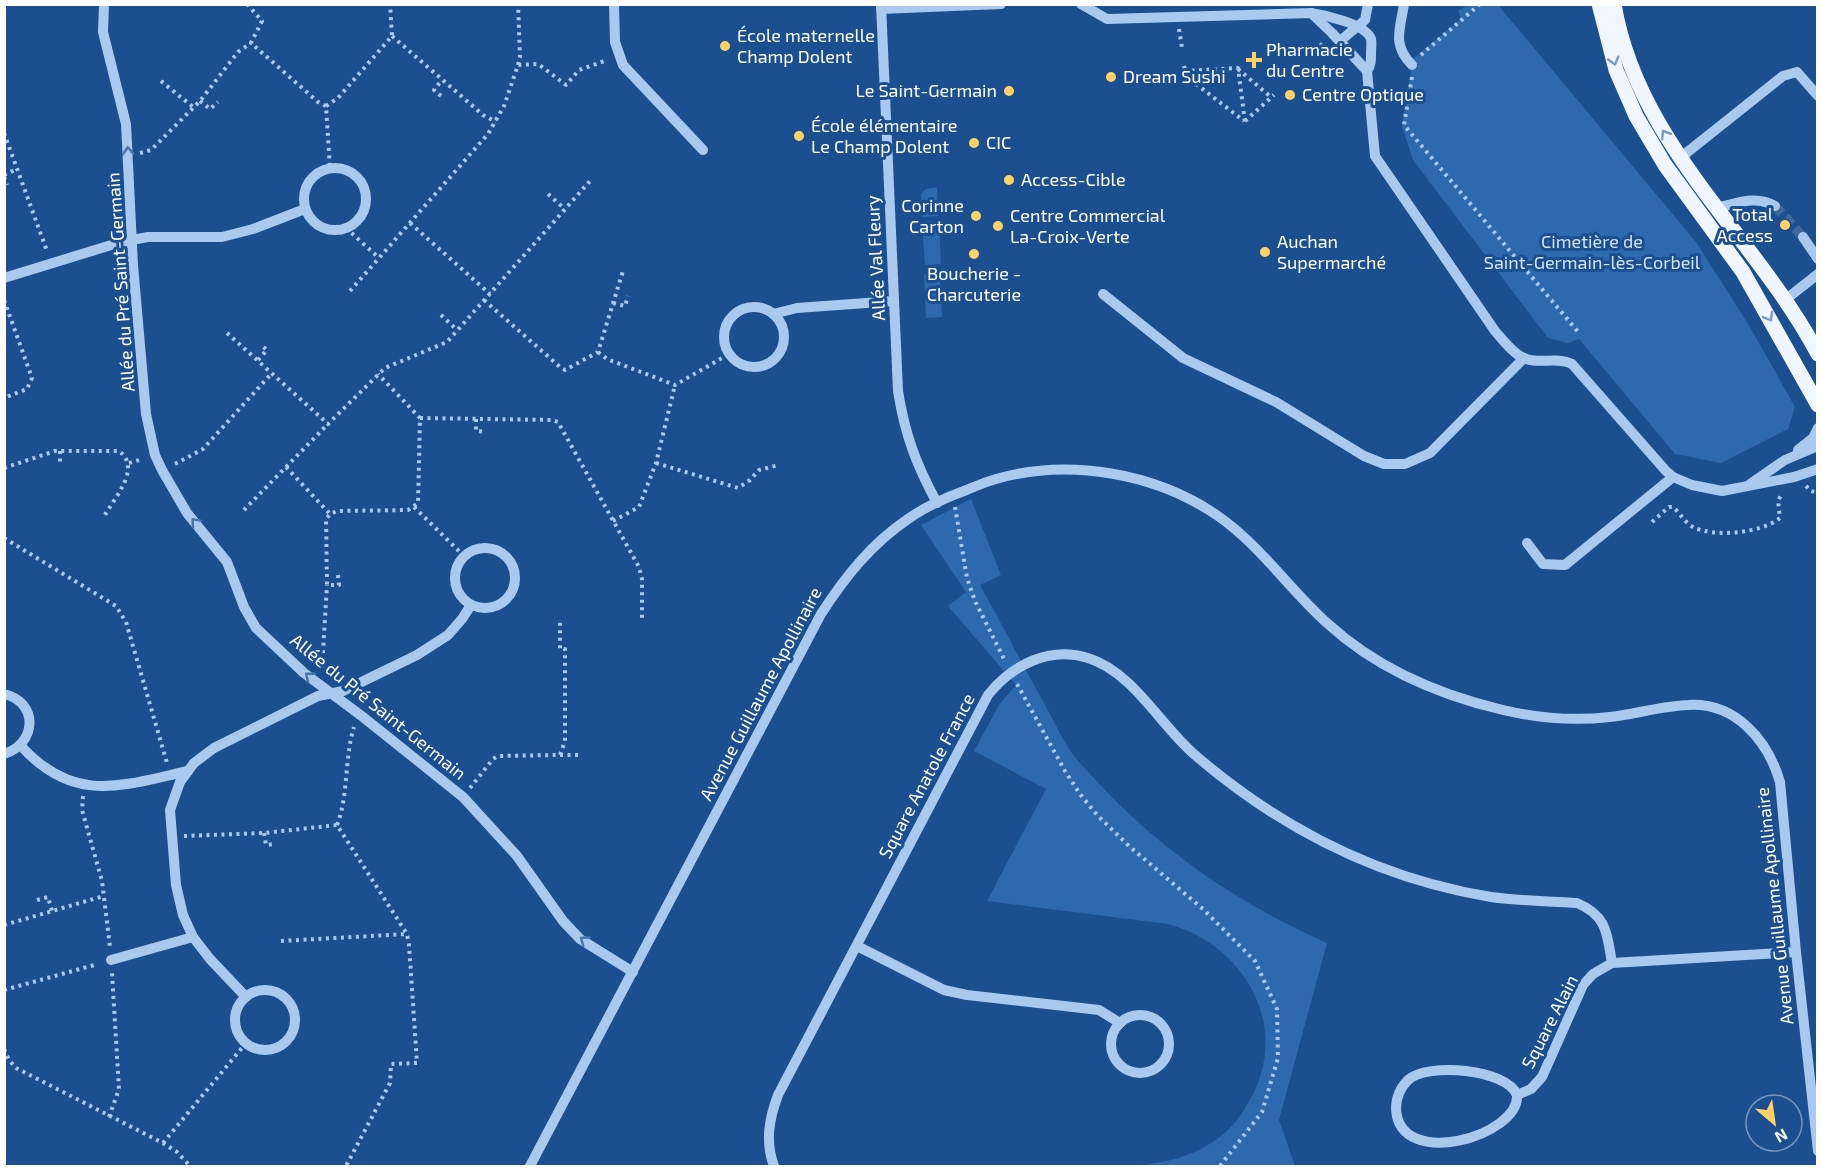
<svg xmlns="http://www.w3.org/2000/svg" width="1822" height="1171" font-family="'Exo 2',sans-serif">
<rect width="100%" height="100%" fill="#1b4f8f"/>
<g fill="#2e69ad">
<path d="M1467 5H1498L1696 242 1750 327 1795 407 1788 429 1721 463 1675 454 1579 339 1568 343 1548 338 1413 160 1402 126 1413 59 1461 19 1458 11Z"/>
<path d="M937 187 938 216 922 217 921 194 926 189Z"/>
<path d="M922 221H939L941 264 925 265Z"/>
<path d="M940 273 942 317 926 318 924 274Z"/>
<path d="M971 499 1001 575 980 585C1000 621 1019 658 1039 694 1049 711 1057 729 1067 746 1079 764 1095 779 1109 794 1171 858 1246 907 1327 943L1279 1120 1295 1166H1138C1164 1162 1189 1158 1211 1143 1227 1134 1239 1119 1248 1103 1293 1029 1246 945 1168 924L987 901 1046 789 974 751 999 705 1016 685 948 606 966 592 921 525Z"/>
</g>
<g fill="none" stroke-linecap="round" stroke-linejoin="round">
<path stroke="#3d69a0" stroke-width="10" stroke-dasharray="10 5" stroke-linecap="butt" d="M1775 206 1803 237"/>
<g stroke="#a9c9ee" stroke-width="4" stroke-dasharray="3 4.5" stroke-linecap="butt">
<path d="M247 4 262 21 251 43 318 102 326 106 330 168"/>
<path d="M1179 29 1182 48"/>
<path d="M392 36 483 115 496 122"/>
<path d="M1315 51 1324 42"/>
<path d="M1421 55 1480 4"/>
<path d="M518 65 520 57 518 4"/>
<path d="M1184 66 1187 77 1244 121"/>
<path d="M1238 69 1272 98"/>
<path d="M1184 71 1238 68 1245 122"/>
<path d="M1412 77 1404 125 1579 333"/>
<path d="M161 81 193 107"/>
<path d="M441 96 434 90 441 81"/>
<path d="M200 101 210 109 218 102"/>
<path d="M326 106 338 98 392 36 390 4"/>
<path d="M1245 121 1274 95"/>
<path d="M4 133 47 251"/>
<path d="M140 153 151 150 200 101 238 52 251 43"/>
<path d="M4 175 17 169"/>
<path d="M4 177 7 185"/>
<path d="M548 194 565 209"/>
<path d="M410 223 490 294"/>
<path d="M346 228 379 258"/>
<path d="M350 291 488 134 504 106 518 65 538 64 566 85 579 70 607 60"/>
<path d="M4 300 32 378 27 389 4 398"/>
<path d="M484 300 560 367 565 370 598 352 623 271"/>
<path d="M613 303 625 306 628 296"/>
<path d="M441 315 457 330"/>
<path d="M227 333 328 424 385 368 447 342 590 181"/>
<path d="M598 352 607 359 675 385 729 354"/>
<path d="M258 360 267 350 261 345"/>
<path d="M420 418 552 420 558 422 639 567 642 579V618"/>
<path d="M476 419V431L486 432"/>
<path d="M60 451V462"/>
<path d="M129 463 143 459"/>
<path d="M656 463 738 488 750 480 759 470 779 465"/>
<path d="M175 464 203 449 272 373"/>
<path d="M286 467 330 514"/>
<path d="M4 468 55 451H119C142 468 115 497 105 515"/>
<path d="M1806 486 1811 491 1818 493"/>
<path d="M414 507 464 556"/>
<path d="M955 507 967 578 975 601 1005 661"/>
<path d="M244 510 328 424"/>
<path d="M613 521 639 507 656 463 675 385"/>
<path d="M1652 522 1669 507H1673C1680 513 1685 523 1693 527 1714 538 1762 533 1780 518L1778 501 1782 493"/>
<path d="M4 538 116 606 126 622 167 763"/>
<path d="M338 575 339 585H327L326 519 330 514 337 511 408 510 418 503 420 418 378 374"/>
<path d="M322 668 327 585"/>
<path d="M1017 684 1065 771 1080 794 1097 815 1129 846 1204 910 1255 961 1277 1009 1278 1058 1262 1112 1220 1166"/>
<path d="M560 755H582"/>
<path d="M470 788 493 759 498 756 560 755 565 741V649H560V620"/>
<path d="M83 796 82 810 102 881 110 947"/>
<path d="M337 825C349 794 344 759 354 727"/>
<path d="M264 833 266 845 275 844"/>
<path d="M184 836 264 833 337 825 407 934 409 945 417 1063 391 1064 390 1083 346 1166"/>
<path d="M37 900 48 897 52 911"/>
<path d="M4 925 104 896"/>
<path d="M281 941 407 934"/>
<path d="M4 990 98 964"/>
<path d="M4 1049 9 1060 16 1068 163 1143 177 1152 190 1166"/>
<path d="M109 1117 119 1089 112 973"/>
<path d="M163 1143 246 1043"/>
</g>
<g stroke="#a9c9ee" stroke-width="10">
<path d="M104 4 103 32 126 124 133 265 146 414 155 455 162 470 187 513 227 562 244 607 256 628 304 673 363 717 463 797 517 856 563 921 580 939 633 972"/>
<path d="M614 4 615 42 623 65 703 150"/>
<path d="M881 4 898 391C905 435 916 464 937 503"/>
<path d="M1081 4 1107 19 1311 13C1325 15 1366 24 1371 39 1372 43 1371 49 1371 53 1371 61 1371 65 1367 71L1375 156 1495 331C1503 340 1513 354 1524 358 1539 365 1557 356 1572 364L1666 471 1673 477 1692 485 1722 491 1794 477 1818 469"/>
<path d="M1404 4C1400 30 1392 45 1412 65"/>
<path d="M881 9 1001 4"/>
<path d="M1311 13 1332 33 1367 71"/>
<path d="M1340 41 1365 20 1368 4"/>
<path d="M1680 158 1783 76 1797 72 1818 96"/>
<circle cx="335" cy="199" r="31"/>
<path d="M1717 208C1737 203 1756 195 1775 206"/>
<path d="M1803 237 1818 259"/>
<path d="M4 278 121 242 148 237H222L253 229 305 209"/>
<path d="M1103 294 1183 358 1276 402 1364 456 1384 464H1405L1430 453 1524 358"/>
<path d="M1785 300 1818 274"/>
<circle cx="754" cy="337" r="30"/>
<path d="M773 314 797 308 894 301"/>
<path d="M1798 450 1813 438 1818 428"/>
<path d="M1750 484 1785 460 1818 446"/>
<path d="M1527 543 1543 564 1565 565 1673 477"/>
<circle cx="485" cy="578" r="30"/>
<path d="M4 694C39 702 37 744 4 754"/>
<path d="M21 746C74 804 120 786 188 771"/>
<path d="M857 946 944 990 967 995 1099 1010 1120 1023"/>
<path d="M111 960 193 937"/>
<circle cx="265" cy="1020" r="30"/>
<path d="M246 997 210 959 193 937 183 915 176 885 170 810 180 782 194 763 214 748 318 696 343 691 417 655 448 635 462 619 471 605"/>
<circle cx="1140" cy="1044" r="29"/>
<path d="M1517 1095C1520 1136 1399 1171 1396 1109 1396 1098 1400 1088 1408 1080 1427 1062 1507 1069 1517 1095L1531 1089 1542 1077 1583 985 1593 974 1612 963"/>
<path d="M530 1166 821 614C845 577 871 544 908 519 925 507 945 498 964 491 974 487 985 482 996 479 1069 458 1156 473 1218 516 1261 546 1289 589 1327 623 1376 668 1439 695 1503 710 1537 718 1575 721 1610 717 1636 714 1662 706 1688 705 1736 702 1768 741 1780 782L1796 952 1818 1151"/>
<path d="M774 1166C765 1142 769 1119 778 1095L988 695C1012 665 1049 646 1088 658 1133 672 1160 725 1195 755 1280 828 1380 879 1491 897 1519 901 1549 901 1577 903 1608 916 1607 935 1612 963L1796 952"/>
</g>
<g stroke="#f0f6ff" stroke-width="15">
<path d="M1599 4 1616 70 1636 116 1665 165 1743 272 1818 405"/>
<path d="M1614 4C1637 144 1755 235 1818 354"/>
</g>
</g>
<defs><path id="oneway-chevron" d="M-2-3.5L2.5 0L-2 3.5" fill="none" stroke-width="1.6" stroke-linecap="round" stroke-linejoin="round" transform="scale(1.5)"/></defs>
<g stroke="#7b9ac1">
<use href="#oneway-chevron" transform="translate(1614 61) rotate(74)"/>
<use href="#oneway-chevron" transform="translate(1665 134) rotate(-122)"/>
<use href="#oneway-chevron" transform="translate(1769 317) rotate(60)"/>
</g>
<g stroke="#4674ac">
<use href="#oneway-chevron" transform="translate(128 151) rotate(-94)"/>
<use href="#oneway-chevron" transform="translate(195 522) rotate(-131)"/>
<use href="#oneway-chevron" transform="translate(309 676) rotate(-142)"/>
<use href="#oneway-chevron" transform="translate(584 940) rotate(-144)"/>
</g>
<g fill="#ffd166" stroke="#1b4f8f" stroke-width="2">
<circle cx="725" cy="46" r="6"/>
<path d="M1251 51h6v6h6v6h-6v6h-6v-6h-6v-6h6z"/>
<circle cx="1111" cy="77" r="6"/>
<circle cx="1009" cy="91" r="6"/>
<circle cx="1290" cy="95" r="6"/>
<circle cx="799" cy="136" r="6"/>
<circle cx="974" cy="143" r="6"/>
<circle cx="1009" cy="180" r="6"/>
<circle cx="976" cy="216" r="6"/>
<circle cx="1785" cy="225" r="6"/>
<circle cx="998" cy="226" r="6"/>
<circle cx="1265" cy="252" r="6"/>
<circle cx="974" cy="254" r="6"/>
</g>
<g text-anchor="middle" stroke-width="6" stroke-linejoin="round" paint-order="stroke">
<g font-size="18" fill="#fff" stroke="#1b4f8f" text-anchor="start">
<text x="737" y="42">École maternelle<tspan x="737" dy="21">Champ Dolent</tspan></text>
<text x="1266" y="56">Pharmacie<tspan x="1266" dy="21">du Centre</tspan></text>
<text x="1123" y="83">Dream Sushi</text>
<text x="997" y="97" text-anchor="end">Le Saint-Germain</text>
<text x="1302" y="101">Centre Optique</text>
<text x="811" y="132">École élémentaire<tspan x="811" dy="21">Le Champ Dolent</tspan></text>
<text x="986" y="149">CIC</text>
<text x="1021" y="186">Access-Cible</text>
<text x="964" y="212" text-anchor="end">Corinne<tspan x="964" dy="21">Carton</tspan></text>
<text x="1773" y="221" text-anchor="end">Total<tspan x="1773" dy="21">Access</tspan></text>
<text x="1010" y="222">Centre Commercial<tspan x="1010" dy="21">La-Croix-Verte</tspan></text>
<text x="1277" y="248">Auchan<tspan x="1277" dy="21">Supermarché</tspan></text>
<text x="974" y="280" text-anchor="middle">Boucherie -<tspan x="974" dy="21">Charcuterie</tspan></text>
</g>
<g font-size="18" fill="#cfe3fa" stroke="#1b4f8f">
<text x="1592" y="248">Cimetière de<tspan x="1592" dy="21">Saint-Germain-lès-Corbeil</tspan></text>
</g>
<g font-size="18" fill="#fff" stroke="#1b4f8f">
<text transform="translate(876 258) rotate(-93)" y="6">Allée Val Fleury</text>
<text transform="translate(121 282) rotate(-94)" y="6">Allée du Pré Saint-Germain</text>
<text transform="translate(761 694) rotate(-62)" y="6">Avenue Guillaume Apollinaire</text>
<text transform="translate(378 707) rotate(39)" y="6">Allée du Pré Saint-Germain</text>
<text transform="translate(927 776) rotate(-62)" y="6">Square Anatole France</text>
<text transform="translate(1775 906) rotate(-96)" y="6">Avenue Guillaume Apollinaire</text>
<text transform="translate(1550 1022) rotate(-63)" y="6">Square Alain</text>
</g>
</g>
<rect width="1822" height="1171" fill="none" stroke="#ffffff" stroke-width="12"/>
<g transform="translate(1774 1123) rotate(151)"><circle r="28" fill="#1b4f8f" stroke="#7695bc" stroke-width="1.5"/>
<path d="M0-4.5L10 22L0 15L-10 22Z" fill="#ffd166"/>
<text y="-9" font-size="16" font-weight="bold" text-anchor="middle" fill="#ffffff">N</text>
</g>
</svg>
